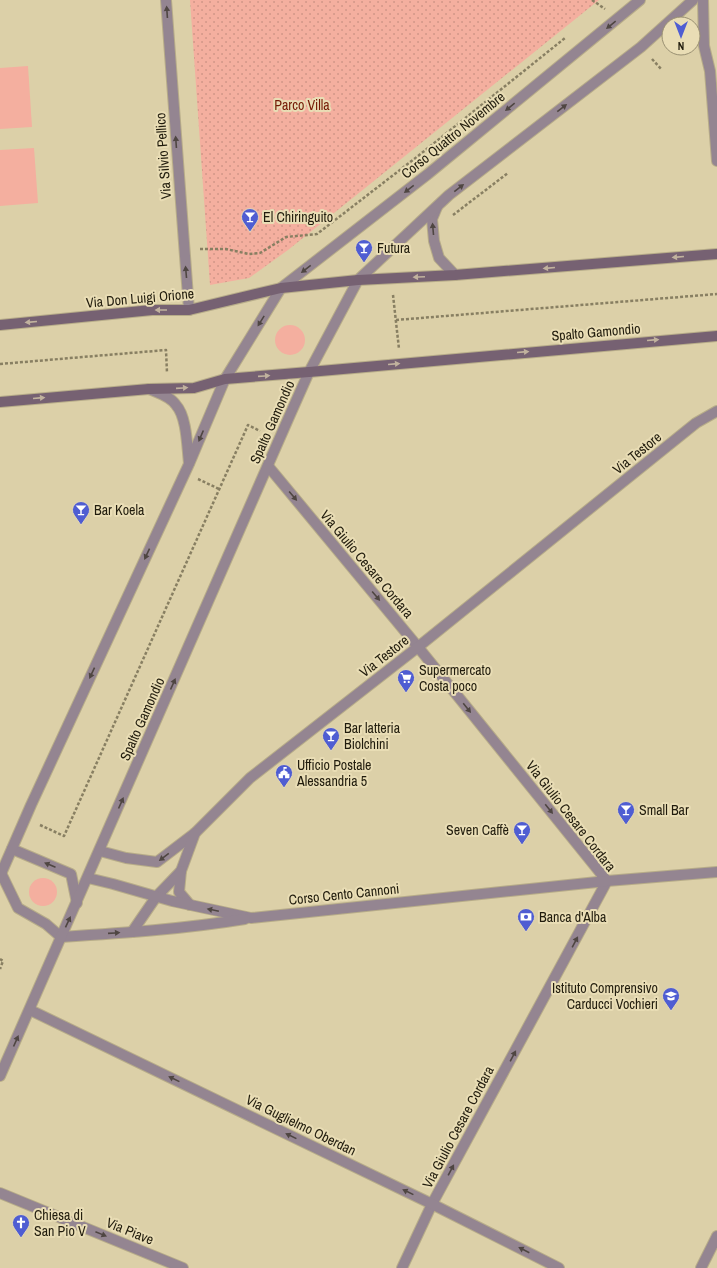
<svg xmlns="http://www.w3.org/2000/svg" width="717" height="1268" font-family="'Archivo Narrow',sans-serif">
<defs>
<pattern id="park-dots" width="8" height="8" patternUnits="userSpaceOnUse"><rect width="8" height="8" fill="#f4af9f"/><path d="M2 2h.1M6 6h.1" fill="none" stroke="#d19688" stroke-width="1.8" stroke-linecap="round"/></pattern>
</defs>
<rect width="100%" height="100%" fill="#dcd0a8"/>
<g fill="#f4af9f">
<path d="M28 66 32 127 0 129V68Z"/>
<path d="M34 148 38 203 0 206V150Z"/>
<circle cx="290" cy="340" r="15"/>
<circle cx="43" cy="892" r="14"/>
</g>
<path fill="url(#park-dots)" d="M190 0H599L288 250 249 278 210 285Z"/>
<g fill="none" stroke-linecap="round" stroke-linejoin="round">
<defs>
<g id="minor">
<path d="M166 0 189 310"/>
<path d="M703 0 704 46 710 71 717 161"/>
<path d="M268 466 418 647 607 881 432 1204 402 1268"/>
<path d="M12 849 71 874 77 903"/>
<path d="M100 851 126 858 157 862 195 833 250 778 418 647 696 423 717 411"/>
<path d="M1 873 18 908 46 924 61 937"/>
<path d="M190 905 179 892 181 871 195 833"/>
<path d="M132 932 156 897 181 871"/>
<path d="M30 1010 432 1204 559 1268"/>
<path d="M0 1193 183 1268"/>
<path d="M701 1268 717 1236"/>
</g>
<g id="tertiary">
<path d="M437 207 432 219 434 241 439 258 455 275"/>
<path d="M149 389C158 393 170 396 176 405 187 417 187 447 189 463"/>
<path d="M0 876 31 805 189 464 225 379 281 288 428 174 640 0"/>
<path d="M88 878 113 884 172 901 251 918 607 881 717 872"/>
<path d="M61 937C123 933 184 929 245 919"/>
<path d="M0 1076 289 417 309 372 358 280 449 195 641 47 693 0"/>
</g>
<g id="secondary">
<path d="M0 325 152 310H189L281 288 358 280 455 275 717 254"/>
<path d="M0 402 149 389 194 388 225 379 309 372 717 336"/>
</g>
</defs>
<use href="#minor" stroke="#b7ac89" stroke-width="12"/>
<use href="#tertiary" stroke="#b7ac89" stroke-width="12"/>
<use href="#secondary" stroke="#b7ac89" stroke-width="12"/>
<g stroke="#887f62" stroke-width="2.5" stroke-dasharray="3 2" stroke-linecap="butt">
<path d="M592 0 605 9"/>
<path d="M652 59 662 70"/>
<path d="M453 215 508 173"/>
<path d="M200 249H226L249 254 260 253 286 237 317 234 418 156 565 38"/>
<path d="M393 295 399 349"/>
<path d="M396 320 717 294"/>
<path d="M0 364 166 350 167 373"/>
<path d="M198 479 219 489"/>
<path d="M40 825 64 836 248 425 260 431"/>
<path d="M0 959 3 961 0 969"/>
</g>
<use href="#minor" stroke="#948591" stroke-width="10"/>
<use href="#tertiary" stroke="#948591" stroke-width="10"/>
<use href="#secondary" stroke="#766172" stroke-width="10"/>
</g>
<defs><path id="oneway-solid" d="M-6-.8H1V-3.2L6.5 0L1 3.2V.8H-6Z"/></defs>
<g fill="#4f4642">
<use href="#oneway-solid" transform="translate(167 12) rotate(-94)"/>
<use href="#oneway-solid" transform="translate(611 25) rotate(141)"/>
<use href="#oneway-solid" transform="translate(510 107) rotate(141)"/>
<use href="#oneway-solid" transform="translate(562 108) rotate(-38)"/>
<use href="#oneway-solid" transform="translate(176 142) rotate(-94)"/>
<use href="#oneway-solid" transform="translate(459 188) rotate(-38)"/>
<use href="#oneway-solid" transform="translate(409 189) rotate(142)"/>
<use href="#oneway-solid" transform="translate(433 229) rotate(-95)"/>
<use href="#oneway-solid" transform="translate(306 269) rotate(142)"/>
<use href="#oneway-solid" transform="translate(186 272) rotate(-95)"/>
<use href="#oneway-solid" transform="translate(261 321) rotate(122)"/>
<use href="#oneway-solid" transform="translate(201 436) rotate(113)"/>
<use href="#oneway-solid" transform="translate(293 496) rotate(50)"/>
<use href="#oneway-solid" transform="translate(147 554) rotate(115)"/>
<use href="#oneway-solid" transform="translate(376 596) rotate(50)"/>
<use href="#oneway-solid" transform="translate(92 673) rotate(115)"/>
<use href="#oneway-solid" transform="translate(173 684) rotate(-66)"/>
<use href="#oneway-solid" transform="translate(467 708) rotate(51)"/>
<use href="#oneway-solid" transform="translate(121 803) rotate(-66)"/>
<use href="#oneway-solid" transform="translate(549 809) rotate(51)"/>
<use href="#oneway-solid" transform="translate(164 857) rotate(143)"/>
<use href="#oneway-solid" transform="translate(50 865) rotate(-157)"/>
<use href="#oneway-solid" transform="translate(213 910) rotate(-168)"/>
<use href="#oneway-solid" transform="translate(68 922) rotate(-65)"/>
<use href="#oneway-solid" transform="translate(114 933) rotate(-4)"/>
<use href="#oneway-solid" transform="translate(575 942) rotate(-62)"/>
<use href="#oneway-solid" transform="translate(16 1041) rotate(-66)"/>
<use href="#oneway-solid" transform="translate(513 1056) rotate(-62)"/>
<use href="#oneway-solid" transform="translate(174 1079) rotate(-154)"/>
<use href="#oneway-solid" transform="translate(291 1136) rotate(-154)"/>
<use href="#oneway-solid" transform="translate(451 1170) rotate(-62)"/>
<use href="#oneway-solid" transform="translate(408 1192) rotate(-154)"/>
<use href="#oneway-solid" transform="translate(101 1234) rotate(22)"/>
<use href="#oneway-solid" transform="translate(524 1250) rotate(-153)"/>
</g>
<g fill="#c1b29e">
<use href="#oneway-solid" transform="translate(678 257) rotate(175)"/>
<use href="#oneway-solid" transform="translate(549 268) rotate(175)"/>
<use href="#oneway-solid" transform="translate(419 277) rotate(177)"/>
<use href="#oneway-solid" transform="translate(161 310) rotate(180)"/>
<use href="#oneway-solid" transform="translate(31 322) rotate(175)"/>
<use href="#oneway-solid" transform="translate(653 340) rotate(-5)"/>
<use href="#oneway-solid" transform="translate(523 352) rotate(-5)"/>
<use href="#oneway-solid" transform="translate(394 364) rotate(-5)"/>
<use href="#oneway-solid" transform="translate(264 376) rotate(-4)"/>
<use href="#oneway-solid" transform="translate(182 388) rotate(-4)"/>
<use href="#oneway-solid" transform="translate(39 398) rotate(-5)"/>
</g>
<defs>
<symbol id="bar-pin" viewBox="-11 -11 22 30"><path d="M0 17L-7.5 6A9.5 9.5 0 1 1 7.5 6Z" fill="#4f5dd2" stroke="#e9ddb5"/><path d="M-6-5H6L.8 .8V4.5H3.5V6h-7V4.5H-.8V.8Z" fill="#fff"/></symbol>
<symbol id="supermarket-pin" viewBox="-11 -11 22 30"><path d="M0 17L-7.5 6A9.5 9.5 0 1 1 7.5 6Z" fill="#4f5dd2" stroke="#e9ddb5"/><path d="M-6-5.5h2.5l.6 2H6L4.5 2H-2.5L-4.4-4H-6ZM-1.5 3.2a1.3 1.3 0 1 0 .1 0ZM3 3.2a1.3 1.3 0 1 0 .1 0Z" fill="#fff"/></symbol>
<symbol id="civic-pin" viewBox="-11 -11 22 30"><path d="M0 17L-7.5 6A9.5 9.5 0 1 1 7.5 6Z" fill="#4f5dd2" stroke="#e9ddb5"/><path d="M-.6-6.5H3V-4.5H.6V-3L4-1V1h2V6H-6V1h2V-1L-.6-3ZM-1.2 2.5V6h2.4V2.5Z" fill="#fff"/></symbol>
<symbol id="bank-pin" viewBox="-11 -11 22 30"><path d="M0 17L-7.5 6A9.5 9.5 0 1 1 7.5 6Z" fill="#4f5dd2" stroke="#e9ddb5"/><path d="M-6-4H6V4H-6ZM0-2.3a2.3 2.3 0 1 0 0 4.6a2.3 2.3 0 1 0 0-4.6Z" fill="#fff"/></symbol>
<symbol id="school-pin" viewBox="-11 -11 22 30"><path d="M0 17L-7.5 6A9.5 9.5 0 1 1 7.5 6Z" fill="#4f5dd2" stroke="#e9ddb5"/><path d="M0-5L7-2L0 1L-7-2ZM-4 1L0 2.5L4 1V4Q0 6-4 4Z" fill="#fff"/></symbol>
<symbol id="church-pin" viewBox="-11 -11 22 30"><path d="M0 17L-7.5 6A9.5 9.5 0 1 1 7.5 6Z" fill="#4f5dd2" stroke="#e9ddb5"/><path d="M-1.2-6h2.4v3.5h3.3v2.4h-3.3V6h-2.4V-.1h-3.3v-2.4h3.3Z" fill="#fff"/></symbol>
</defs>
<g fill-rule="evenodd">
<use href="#bar-pin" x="240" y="207" width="20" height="27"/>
<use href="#bar-pin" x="354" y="238" width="20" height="27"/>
<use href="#bar-pin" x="71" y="500" width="20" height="27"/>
<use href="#supermarket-pin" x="396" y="668" width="20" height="27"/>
<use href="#bar-pin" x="321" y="726" width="20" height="27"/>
<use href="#civic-pin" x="274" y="763" width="20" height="27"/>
<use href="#bar-pin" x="616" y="800" width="20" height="27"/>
<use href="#bar-pin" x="512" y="820" width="20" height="27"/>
<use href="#bank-pin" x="516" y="907" width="20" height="27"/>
<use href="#school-pin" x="661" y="986" width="20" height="27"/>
<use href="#church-pin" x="11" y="1213" width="20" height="27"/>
</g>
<g text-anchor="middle" stroke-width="4" stroke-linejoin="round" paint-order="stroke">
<g font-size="14" fill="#751a05" stroke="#e9ddb5">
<text x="302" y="110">Parco Villa</text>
</g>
<g font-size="14" fill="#211c0d" stroke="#e9ddb5">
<text transform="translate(453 135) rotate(-39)" y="5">Corso Quattro Novembre</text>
<text transform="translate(163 156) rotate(-94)" y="5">Via Silvio Pellico</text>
<text transform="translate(140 298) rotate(-5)" y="5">Via Don Luigi Orione</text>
<text transform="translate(596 332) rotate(-5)" y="5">Spalto Gamondio</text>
<text transform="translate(272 422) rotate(-66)" y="5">Spalto Gamondio</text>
<text transform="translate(637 453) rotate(-39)" y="5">Via Testore</text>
<text transform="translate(367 564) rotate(50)" y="5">Via Giulio Cesare Cordara</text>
<text transform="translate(384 656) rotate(-38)" y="5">Via Testore</text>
<text transform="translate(142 719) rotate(-66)" y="5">Spalto Gamondio</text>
<text transform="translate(571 816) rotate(52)" y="5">Via Giulio Cesare Cordara</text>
<text transform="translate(344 894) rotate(-6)" y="5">Corso Cento Cannoni</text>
<text transform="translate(301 1125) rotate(26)" y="5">Via Guglielmo Oberdan</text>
<text transform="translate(458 1127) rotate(-62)" y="5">Via Giulio Cesare Cordara</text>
<text transform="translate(130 1231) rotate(22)" y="5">Via Piave</text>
</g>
<g font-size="14" fill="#211c0d" stroke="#e9ddb5" text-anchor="start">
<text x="263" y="222">El Chiringuito</text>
<text x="377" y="253">Futura</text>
<text x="94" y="515">Bar Koela</text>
<text x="419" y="675">Supermercato<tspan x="419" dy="16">Costa poco</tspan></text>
<text x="344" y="733">Bar latteria<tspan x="344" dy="16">Biolchini</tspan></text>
<text x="297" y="770">Ufficio Postale<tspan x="297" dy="16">Alessandria 5</tspan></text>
<text x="639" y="815">Small Bar</text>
<text x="509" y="835" text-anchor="end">Seven Caffè</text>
<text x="539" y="922">Banca d'Alba</text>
<text x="658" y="993" text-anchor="end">Istituto Comprensivo<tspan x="658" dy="16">Carducci Vochieri</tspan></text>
<text x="34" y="1220">Chiesa di<tspan x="34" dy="16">San Pio V</tspan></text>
</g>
</g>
<g transform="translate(681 36) rotate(180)"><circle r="19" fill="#e9ddb5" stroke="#999072"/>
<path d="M0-3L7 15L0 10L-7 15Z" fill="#4f5dd2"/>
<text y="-6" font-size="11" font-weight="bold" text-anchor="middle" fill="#211c0d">N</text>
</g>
</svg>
